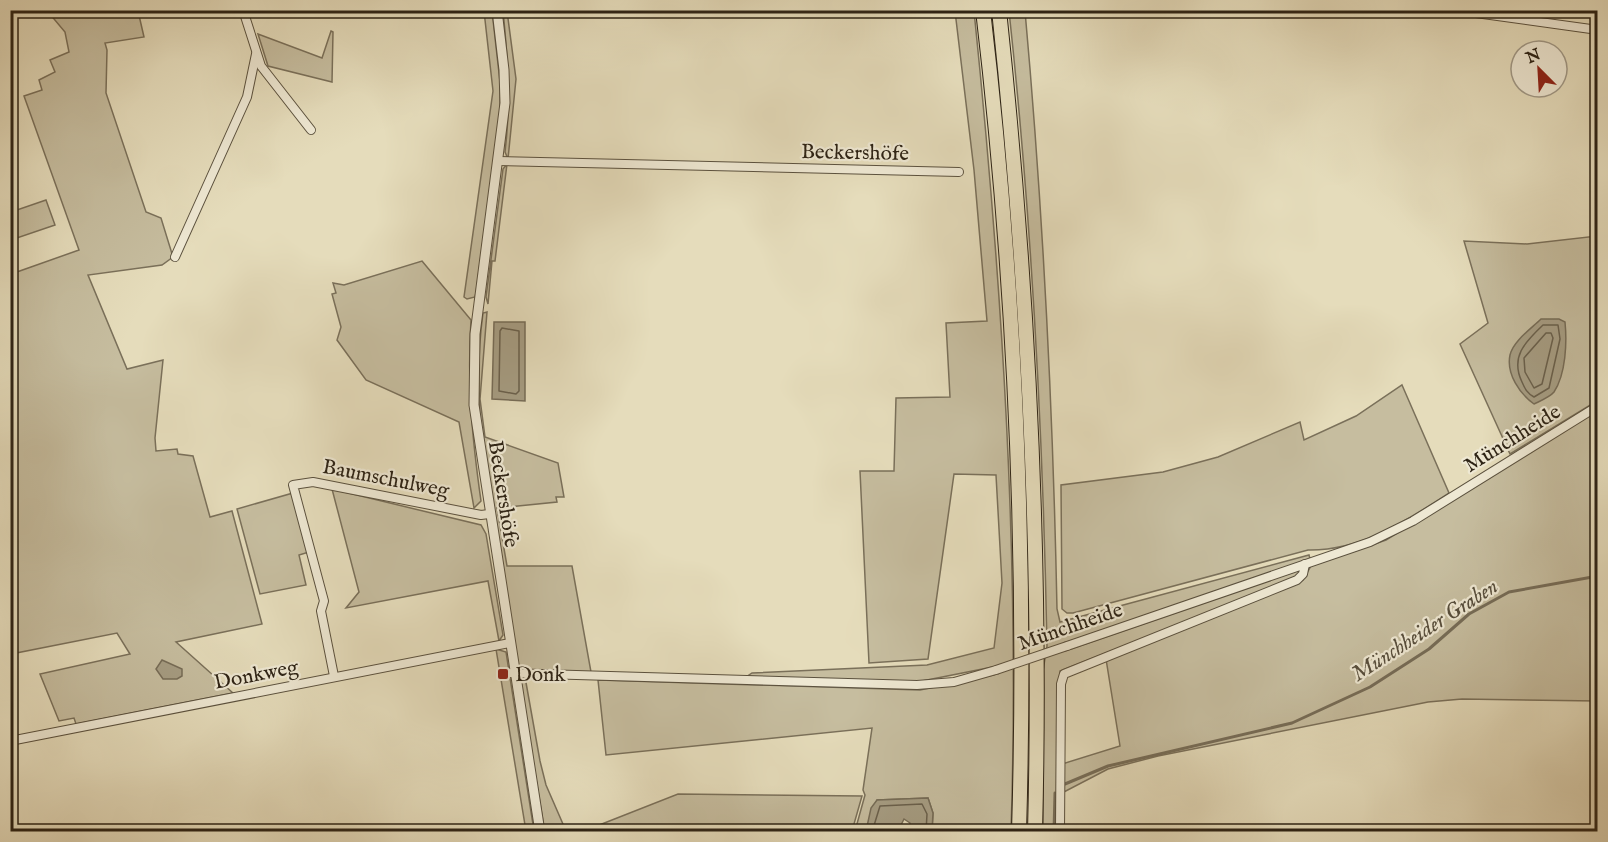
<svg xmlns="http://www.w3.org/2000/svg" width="1608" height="842" font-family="'IM FELL English',serif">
<rect width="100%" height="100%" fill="#e5dcbb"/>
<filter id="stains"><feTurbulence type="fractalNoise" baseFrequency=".00333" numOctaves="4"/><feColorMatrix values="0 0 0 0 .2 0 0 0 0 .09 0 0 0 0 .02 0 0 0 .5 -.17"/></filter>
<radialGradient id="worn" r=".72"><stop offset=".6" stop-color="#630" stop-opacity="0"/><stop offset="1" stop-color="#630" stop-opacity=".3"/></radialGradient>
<g fill="#c6bd9f" stroke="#7a705a" stroke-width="1.5">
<path d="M138 11 144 37 105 43 107 50 106 93 146 212 161 218 173 257 162 265 88 275 127 369 163 360 155 438 156 451 177 449 178 454 193 456 210 517 232 511 262 624 176 642 233 693 76 724 74 718 59 721 40 674 130 654 117 633 11 654 10 266 14 273 79 250 24 96 42 90 39 80 55 72 50 60 69 52 65 32 49 13Z"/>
<path d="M484 11H492L500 82V112L476 293 475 297 467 299 464 297 493 91Z"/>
<path d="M503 11H507L516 79 508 159 505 152C511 102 508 60 503 11Z"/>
<path d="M955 11H974C1002 283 1020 558 1011 831H932L933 813 928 798 877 800 866 831H855L865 795 863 790 872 728 606 755 598 680 920 690 994 675 993 667 917 682 746 677 752 673 927 665 994 648 1002 583 996 475 954 474 928 659 869 663 860 471H894L896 398 950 397 946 323 987 321 974 170Z"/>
<path d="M1009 11H1025C1043 210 1053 409 1057 609L1060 622 1309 555 1310 559 1064 643 1065 651 1299 570V577L1060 671 1058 831H1043V671L1047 646C1043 433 1032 222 1009 11Z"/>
<path d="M331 31 333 32 332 82 268 66 258 34 322 58Z"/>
<path d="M507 164 495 261H492L488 304 486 297 503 169Z"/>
<path d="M46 200 55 225 11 240V212Z"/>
<path d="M1597 236V401L1510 454 1460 344 1488 323 1464 241 1527 244Z"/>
<path d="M422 261 471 320C467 383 472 438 481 501L474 508 459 422 366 380 337 340 341 327 332 294 336 293 333 283 344 285Z"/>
<path d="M487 312 480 399 485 437 558 463 564 497H556L557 502 497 508 507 566H572L591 672 525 670 518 666C499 551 467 429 483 313Z"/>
<path d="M1402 385 1449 493C1406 521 1361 551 1308 550L1073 613H1067L1062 609 1061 485 1163 472 1218 457 1300 422 1304 440 1356 416Z"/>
<path d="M1597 410V701L1462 699 1428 702 1158 756 1108 769 1062 793V764L1120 746 1106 659 1296 584 1303 580 1311 566 1386 540Z"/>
<path d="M332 489 481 525 486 534 503 635 499 641 488 581 346 608 359 592Z"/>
<path d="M293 493 309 552 299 555 306 585 260 594 237 509Z"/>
<path d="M496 649 506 652 534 831H526Z"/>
<path d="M525 677 540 761 546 785 566 831H546L544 827 520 683Z"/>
<path d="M678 794 862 796 852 831H584Z"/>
</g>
<g fill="#a69d83" stroke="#766c57" stroke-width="1.5">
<path d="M1541 319H1559L1565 322C1567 342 1566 374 1554 392 1550 397 1540 401 1534 404 1520 394 1506 374 1510 355 1513 341 1532 328 1541 319Z"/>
<path d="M494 322H525V401L492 399Z"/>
<path d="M162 660 182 669V676L177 679H163L156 669Z"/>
<path d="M928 798 933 813 932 831H909L910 823 904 819 898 831H866L871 808 877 800Z"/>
</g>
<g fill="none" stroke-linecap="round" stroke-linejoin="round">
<g stroke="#6a604c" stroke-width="1.5">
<path d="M1543 325H1558L1560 339 1549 388 1534 397C1527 393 1525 389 1522 382 1510 357 1525 342 1543 325Z"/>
<path d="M502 328 519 331V391L516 394 499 391 500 331Z"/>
<path d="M1546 333H1551L1553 338 1542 384 1534 388 1525 372 1524 358Z"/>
<path d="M872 832 880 806 922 804 927 814 926 832"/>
</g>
<g stroke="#766c57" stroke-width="3">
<path d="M1065 784 1108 766 1292 723 1370 687 1429 649 1469 614 1509 592 1598 576"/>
<path d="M1054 832 1055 793"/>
</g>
<defs>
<g id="minor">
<path d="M243 10 261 66 311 130"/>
<path d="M1454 10 1598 30"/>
<path d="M10 12 49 10"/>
<path d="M498 161 959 172"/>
<path d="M175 257 247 97 256 54"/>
<path d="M1067 646 1370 542 1413 521 1598 406"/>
<path d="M506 673 917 685 954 682 996 670"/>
<path d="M334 676 321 611 324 601 293 485 313 482 481 515 489 514"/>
<path d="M10 741 510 643"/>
<path d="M1060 832 1061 684 1064 674 1297 580 1303 574 1305 564"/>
</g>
<path id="tertiary" d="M497 10 504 70 505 103 475 334 474 405 540 832"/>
<g id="motorway">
<path d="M983 10C1015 282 1027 558 1019 832"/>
<path d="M999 10C1028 283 1042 557 1035 832"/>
</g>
</defs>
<use href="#minor" stroke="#5b513e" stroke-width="10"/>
<use href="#tertiary" stroke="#5b513e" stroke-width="11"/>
<use href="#motorway" stroke="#2d2315" stroke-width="16"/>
<use href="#minor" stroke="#eee8d3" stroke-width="8"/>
<use href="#tertiary" stroke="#eee8d3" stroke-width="9"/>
<use href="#motorway" stroke="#e5dcbb" stroke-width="14"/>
<defs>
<path id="minor-bridge" d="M996 670 1067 646"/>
</defs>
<use href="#minor-bridge" stroke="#5b513e" stroke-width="10" stroke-linecap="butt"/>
<use href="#minor-bridge" stroke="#eee8d3" stroke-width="8"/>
</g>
<rect fill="#8f2418" stroke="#eee8d3" stroke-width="2" x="497" y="668" width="12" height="12" rx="3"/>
<g text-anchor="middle" stroke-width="4.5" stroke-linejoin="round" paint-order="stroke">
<g font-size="21" fill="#2d2315" stroke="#eee8d3">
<text transform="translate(855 152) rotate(1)" y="7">Beckershöfe</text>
<text transform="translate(1512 438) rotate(-32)" y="7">Münchheide</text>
<text transform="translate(386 478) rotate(11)" y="7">Baumschulweg</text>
<text transform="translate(504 494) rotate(81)" y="7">Beckershöfe</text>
<text transform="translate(1070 626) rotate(-19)" y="7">Münchheide</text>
<text transform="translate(256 674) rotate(-11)" y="7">Donkweg</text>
</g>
<g font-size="21" fill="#2d2315" stroke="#eee8d3" text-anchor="start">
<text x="515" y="681">Donk</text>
</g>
<g font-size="22" font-style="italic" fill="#574e3c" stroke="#eee8d3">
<text transform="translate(1424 629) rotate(-33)" y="8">Münchheider Graben</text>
</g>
</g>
<rect width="1608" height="842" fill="none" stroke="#e5dcbb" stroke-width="36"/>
<rect x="12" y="12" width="1584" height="818" fill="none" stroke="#2d2315" stroke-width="3"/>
<rect x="18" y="18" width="1572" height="806" fill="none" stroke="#2d2315" stroke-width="1.5"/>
<g transform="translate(1539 69) rotate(336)"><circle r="28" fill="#eee8d3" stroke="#a19987" stroke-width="1.5"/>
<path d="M0-4.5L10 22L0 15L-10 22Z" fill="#8f2418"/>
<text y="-9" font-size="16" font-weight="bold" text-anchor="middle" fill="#2d2315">N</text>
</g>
<rect width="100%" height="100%" filter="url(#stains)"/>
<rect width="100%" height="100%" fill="url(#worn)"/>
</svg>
